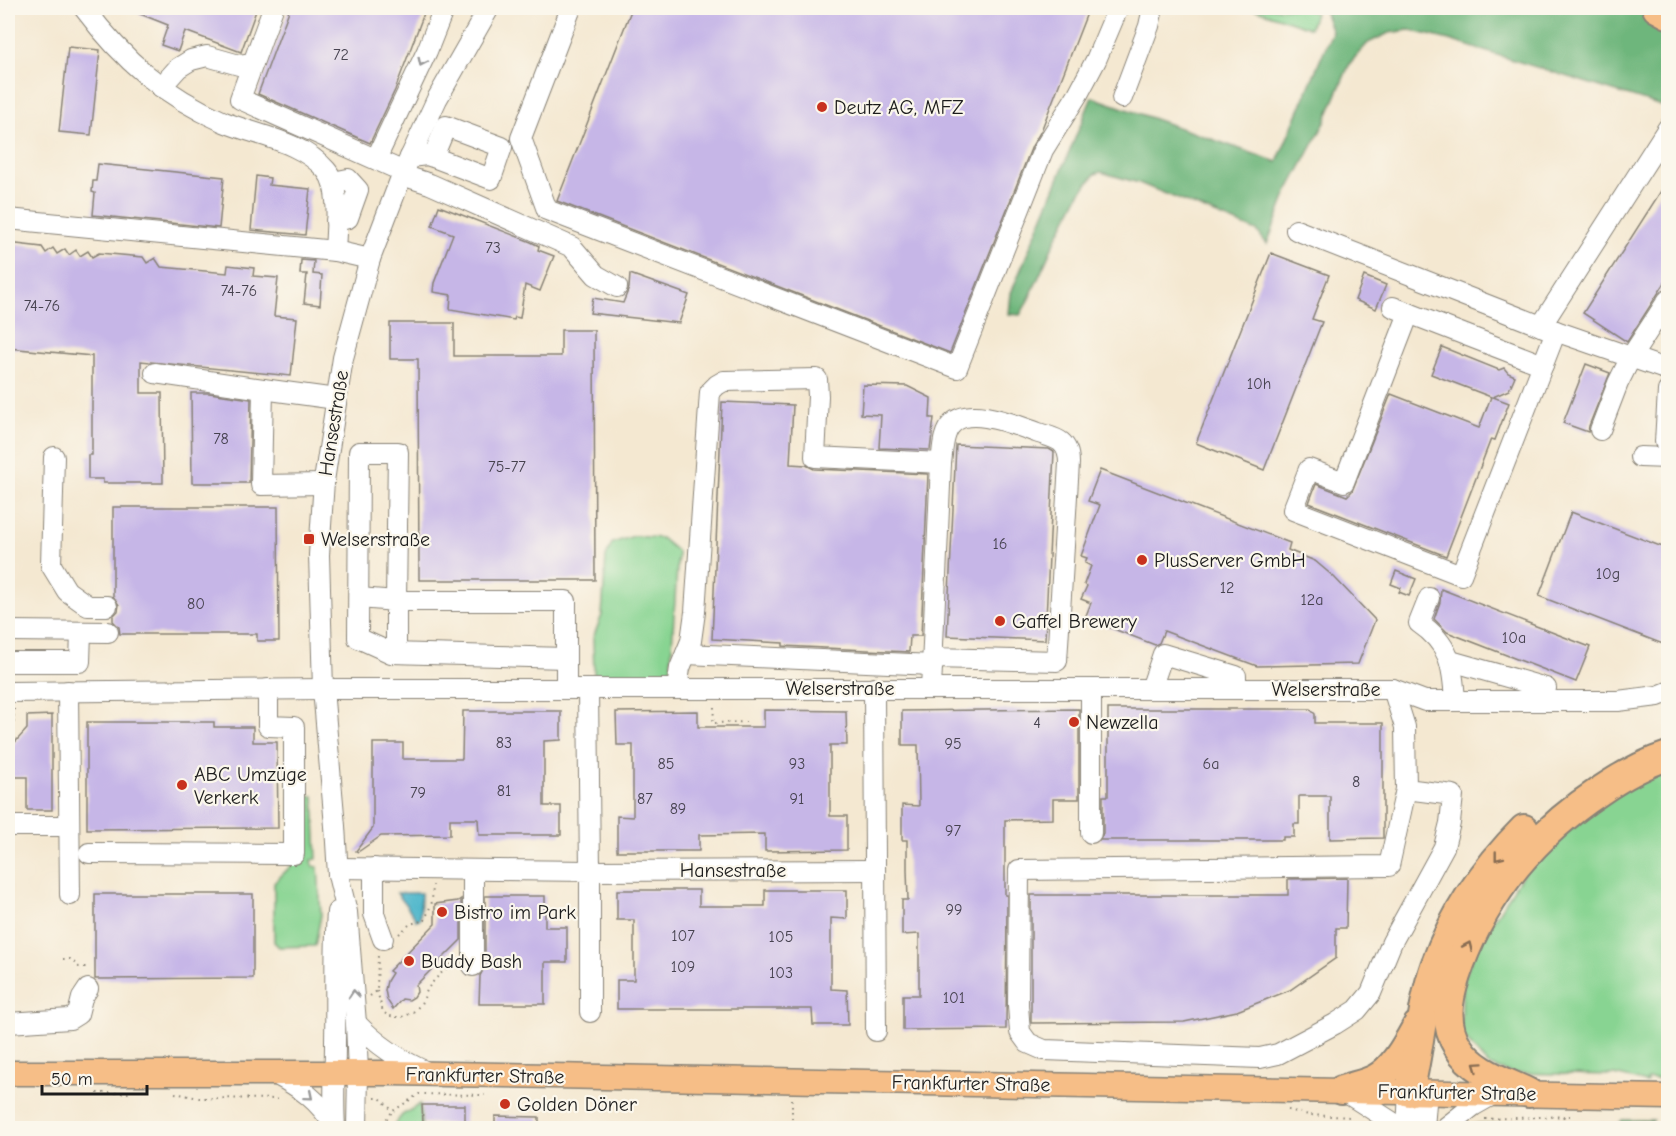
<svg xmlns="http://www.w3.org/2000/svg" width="1676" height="1136" font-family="'Comic Neue',sans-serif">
<rect width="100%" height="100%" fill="#fbf7ec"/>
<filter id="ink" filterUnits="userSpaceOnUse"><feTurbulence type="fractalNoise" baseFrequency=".0167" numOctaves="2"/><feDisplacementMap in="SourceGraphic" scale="12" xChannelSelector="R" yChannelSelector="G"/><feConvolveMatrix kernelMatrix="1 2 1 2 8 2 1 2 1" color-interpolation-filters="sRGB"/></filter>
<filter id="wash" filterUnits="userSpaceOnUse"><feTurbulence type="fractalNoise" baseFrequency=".008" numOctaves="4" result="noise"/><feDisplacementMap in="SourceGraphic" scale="24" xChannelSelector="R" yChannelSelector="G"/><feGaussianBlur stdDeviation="1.35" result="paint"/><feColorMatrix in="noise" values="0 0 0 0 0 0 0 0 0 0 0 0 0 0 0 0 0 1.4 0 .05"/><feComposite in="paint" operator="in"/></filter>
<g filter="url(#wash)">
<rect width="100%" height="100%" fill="#f4e8d1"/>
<g fill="#88d492" stroke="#527857" stroke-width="1.5">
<path d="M1251 8H1302L1315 13 1310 28Z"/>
<path d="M634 536 661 538 678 552 670 678 594 676 593 638 602 615 606 557 612 543Z"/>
<path d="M1668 767V1079H1647V1083L1615 1075 1511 1073 1488 1065 1461 1034 1463 981 1478 944 1531 862 1615 793Z"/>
<path d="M314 796 317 859 312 860 313 866 318 867 321 915 315 946 279 947 274 942V883L305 852 306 797Z"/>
<path d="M420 1104 422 1128H392L402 1115Z"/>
<path d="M1479 1124H1619L1616 1128H1459Z"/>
</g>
<g fill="#6eb67c" stroke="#45694c" stroke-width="1.5">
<path d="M1323 8H1639L1668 24V108L1449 40 1409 30 1389 33 1368 43 1350 63 1323 126 1286 195 1267 244 1257 231 1139 183 1101 172 1095 174 1080 193 1057 237 1028 301 1020 315 1009 314 1011 293 1092 97 1277 162 1332 32Z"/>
<path d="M1622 1120H1653L1649 1128H1616Z"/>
</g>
<path fill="#4db6cb" stroke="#346974" stroke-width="1.5" d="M397 893H421L420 919 415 920 414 916Z"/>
<g id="blocks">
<g fill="#c6b6e7">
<path d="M125 8H257L241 52 185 31 178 51 161 45 168 25Z"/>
<path d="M290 8H426L395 90 370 143 258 94Z"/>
<path d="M632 8H1089L1041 131 1032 146 950 353 557 201Z"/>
<path d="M68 47 100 50 91 135 59 132Z"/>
<path d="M98 164 224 177 219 228 93 215 95 193 92 192 93 181H96Z"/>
<path d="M256 176 270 178 269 185 310 189 305 235 251 230Z"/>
<path d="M1668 180V278L1627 342 1583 313Z"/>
<path d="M439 206 531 242 539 246 538 250 554 256 540 291 525 285 520 318 515 317 514 320 450 309 451 295 433 292 434 283 453 234 432 226Z"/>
<path d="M8 243 42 247 46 253 53 248 57 254 65 249 69 255 76 250 80 256 88 251 92 257 99 253 143 257 147 263 155 258 161 267 227 273 228 265 254 268 253 276 278 278 274 316 297 318 291 376 141 361V393H162L163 483H103V479H88V455H92V356L8 348Z"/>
<path d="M1271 253 1329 275 1312 319 1322 322 1264 470 1196 443Z"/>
<path d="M301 260 314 261 313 274 322 275 320 305 304 303 307 274H300Z"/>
<path d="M630 274 689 295 679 323 590 313 593 298 623 303 629 288Z"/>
<path d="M1364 276 1386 285 1376 309 1355 300Z"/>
<path d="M390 323H454V356H561V330H594L595 580H419L418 359H390Z"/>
<path d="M1442 347 1499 370 1504 368 1508 373 1515 376 1509 390 1493 397 1509 403 1495 440 1491 439 1446 556 1309 503 1316 484 1347 496 1352 491 1391 394 1479 428 1491 397 1431 374Z"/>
<path d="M1586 364 1610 373 1589 426 1588 432 1563 423Z"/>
<path d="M863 385 907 386 931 398 930 418H934L930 450 879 448 881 415 861 414Z"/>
<path d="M191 393H209L251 399 249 483H192Z"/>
<path d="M722 402 793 405 790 464 806 465 814 469 928 474 921 636H910L909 652 783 646V643L712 639Z"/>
<path d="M956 445 1049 449 1054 452 1045 640 947 636Z"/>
<path d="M1100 470 1290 543 1288 550 1315 561 1334 577 1375 620 1358 664 1257 666 1164 631 1159 643 1155 645 1085 618 1091 603 1081 599 1087 586 1084 584 1091 566 1085 563 1087 558 1081 556 1100 505 1088 501Z"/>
<path d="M113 507H278L279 641H257V634H120L119 627 113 621V616L118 611 119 605 113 596Z"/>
<path d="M1571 512 1668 549V646L1539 596Z"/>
<path d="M1396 571 1416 579 1409 596 1399 592 1401 588 1391 584Z"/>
<path d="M1441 589 1590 647 1576 682 1447 632 1434 619 1440 602Z"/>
<path d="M1079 709V799H1053V819L1005 820V895H1007L1006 1029 903 1030V995H919V934L902 935V900H908L907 870V840H902V805L919 806 918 745H902V711Z"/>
<path d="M1108 709H1310L1315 714V723H1383V838L1330 839V796H1299V824H1294V837H1283V840H1100L1103 833V796H1108Z"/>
<path d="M764 710 846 711 847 745H830V816H847V850L765 851V834L699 835V851H617V816L633 817V745H617L616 712 698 711V727H764Z"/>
<path d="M463 711H561V740L544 741V806H561V835H479L478 819H450V835L381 836 358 852 356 851 373 828V743H403V759H462Z"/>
<path d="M52 715V810H27V777H8V750L27 729V716Z"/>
<path d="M87 722H214V727H253V742H277L278 828 87 829Z"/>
<path d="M1347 878 1346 928H1336V958L1290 990 1237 1011 1184 1022 1031 1023V895H1288V879Z"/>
<path d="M617 890H699V906H765V890H847V919L831 918V989L847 990 848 1025H813L812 1009H617V980H634V920H617Z"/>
<path d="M95 894H253V978L95 979Z"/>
<path d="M485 896H545V927H567V962H545V1004H479L480 976 485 966Z"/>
<path d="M461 899V940L416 985 417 992 414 997 409 1000 402 999 393 1009 387 1000 385 990 387 981 392 973 389 971 435 924V904L458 901Z"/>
<path d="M422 1105H465V1124L423 1123Z"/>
<path d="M495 1116 539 1117V1128H495Z"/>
</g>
</g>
</g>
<g filter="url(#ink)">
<use href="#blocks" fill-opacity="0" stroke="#888276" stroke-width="1.5"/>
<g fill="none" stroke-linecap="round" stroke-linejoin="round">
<defs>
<g id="minor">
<path d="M84 8C124 61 163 95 224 122 258 136 301 141 326 170 341 187 336 229 335 251"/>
<path d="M273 8 240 99 404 172"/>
<path d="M571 8 521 138 547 210 957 368 1043 150 1078 94 1096 60 1118 8"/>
<path d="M161 87 178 68 191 60 207 56 239 65 253 63"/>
<path d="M1122 98 1149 26 1153 8"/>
<path d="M410 157 427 155 433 157 491 179 502 147 446 126 433 157"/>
<path d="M376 159 427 51 444 8"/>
<path d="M402 175 430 184 572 247 596 275 617 287"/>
<path d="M333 182 348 179 358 190 348 218 336 221"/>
<path d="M8 219 335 251 370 259"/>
<path d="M1296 230 1541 326 1668 370"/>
<path d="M1393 307 1543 365"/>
<path d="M1409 313 1344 482 1309 469 1293 510 1461 575 1556 331"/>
<path d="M1541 326 1668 128"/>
<path d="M155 373 263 389 261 485 324 484"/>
<path d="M263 389 336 399"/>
<path d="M1600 430 1618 383 1631 357 1668 300"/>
<path d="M1665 442 1668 391"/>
<path d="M54 457 51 565 67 591 88 606H107"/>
<path d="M1640 457 1668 458"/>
<path d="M359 598 396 601V653"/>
<path d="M1429 598 1419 623C1450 644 1453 666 1455 701"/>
<path d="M8 631 108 632"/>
<path d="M686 654 933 665"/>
<path d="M1451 661 1546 688"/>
<path d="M8 662H80L81 632"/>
<path d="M874 688 876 1031"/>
<path d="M566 689V601H396L398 452H359L358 638 391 653 566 658"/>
<path d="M588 689 590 871 875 870"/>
<path d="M677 689 680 668 691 641 695 612 710 392 717 385 724 381 817 379 818 396 815 457 941 463"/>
<path d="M931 689 941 463C943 451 942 433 952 424 969 405 1015 425 1036 432 1043 435 1055 437 1061 442 1068 448 1069 455 1069 463L1057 661 933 658"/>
<path d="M1151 689 1163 654 1236 676V689"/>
<path d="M1393 689 1405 727 1406 789 1453 795 1450 823 1444 847 1392 942 1371 993 1357 1010 1335 1024 1278 1054 1260 1058 1044 1050 1028 1043 1020 1032 1018 1005 1019 870 1389 866 1406 789"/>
<path d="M68 691 70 895"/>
<path d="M8 692 323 689H1393L1425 701H1618L1658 696 1668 692"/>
<path d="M8 826H69"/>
<path d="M1091 833V689"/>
<path d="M89 853 294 854V727L268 726V689"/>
<path d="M338 868 590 871V1012"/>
<path d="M374 868V914L383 939"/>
<path d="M473 870V966"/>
<path d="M8 1023 70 1019 78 1014 82 998 88 989"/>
<path d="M356 1023C377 1045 399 1060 427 1072"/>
<path d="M273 1073C301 1088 319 1100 335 1127"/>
<path d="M1342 1090 1392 1122 1398 1128"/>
<path d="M335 1128C333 1099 335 1071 335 1041 336 998 334 955 337 912"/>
<path d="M357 1128 358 1073 356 1023 347 912 338 875 335 826 323 689 319 555 324 481 343 358 370 259 402 175 437 99 489 8"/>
<path d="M1407 1128 1409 1092"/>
<path d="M1424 1128 1427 1091"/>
<path d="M1445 1128 1473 1106 1496 1093"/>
</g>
<path id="major" d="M8 1073H391L1668 1097"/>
<g id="highway">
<path d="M1657 8 1668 14"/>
<path d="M1342 1090C1353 1086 1365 1084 1375 1079 1394 1069 1407 1044 1417 1026"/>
<path d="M1409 1092C1419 1053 1422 1003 1435 966 1454 913 1485 868 1524 829"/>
<path d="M1529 1093C1504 1081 1473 1072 1458 1047 1441 1021 1450 991 1460 964 1487 892 1536 833 1600 791 1622 776 1643 764 1668 756"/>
</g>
</defs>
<use href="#minor" stroke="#888276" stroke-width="22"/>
<use href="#major" stroke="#888276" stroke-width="27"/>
<use href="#highway" stroke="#888276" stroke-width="32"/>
<g stroke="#888276" stroke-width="2" stroke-dasharray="1.5 4.5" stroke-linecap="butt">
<path d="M714 707 713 723 746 722"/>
<path d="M14 709 13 737 17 741"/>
<path d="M399 934 410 924 425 920 432 902 433 885"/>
<path d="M63 959H70L79 967H88"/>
<path d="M377 991 383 1012C398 1023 415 1015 423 1000 425 996 426 991 429 987 436 977 447 968 456 960"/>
<path d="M370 996 377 991 378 955"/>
<path d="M97 1093H133"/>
<path d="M175 1093 199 1098 282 1099"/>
<path d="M375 1098H380L393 1111 419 1094 485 1095"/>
<path d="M792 1099V1128"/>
<path d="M1288 1110 1309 1115 1351 1117"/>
<path d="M1485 1119 1570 1116"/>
<path d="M379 1128 392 1112"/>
<path d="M1557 1128 1564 1116"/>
</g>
<use href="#minor" stroke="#fff" stroke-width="20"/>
<use href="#major" stroke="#f6be87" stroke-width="24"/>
<use href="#highway" stroke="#f6be87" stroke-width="28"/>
</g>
<defs><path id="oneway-chevron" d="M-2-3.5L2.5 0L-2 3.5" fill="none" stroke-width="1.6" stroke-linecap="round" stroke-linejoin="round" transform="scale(1.5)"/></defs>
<g stroke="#999">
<use href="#oneway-chevron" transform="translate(422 62) rotate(115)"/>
<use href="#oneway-chevron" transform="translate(354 994) rotate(-95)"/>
<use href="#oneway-chevron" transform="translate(309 1096) rotate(40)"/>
</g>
<g stroke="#896d52">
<use href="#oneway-chevron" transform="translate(1498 857) rotate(128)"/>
<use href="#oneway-chevron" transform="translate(1468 946) rotate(-66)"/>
<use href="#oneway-chevron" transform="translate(1477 1066) rotate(-145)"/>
</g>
</g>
<g fill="#c8321e" stroke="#fbf7ec" stroke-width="2">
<circle cx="822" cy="107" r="6"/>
<rect x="303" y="533" width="12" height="12" rx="3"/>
<circle cx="1142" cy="560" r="6"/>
<circle cx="1000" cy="621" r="6"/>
<circle cx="1074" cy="722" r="6"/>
<circle cx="182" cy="785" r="6"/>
<circle cx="442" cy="912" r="6"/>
<circle cx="409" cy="961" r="6"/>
<circle cx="505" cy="1104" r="6"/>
</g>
<g text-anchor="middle" stroke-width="4.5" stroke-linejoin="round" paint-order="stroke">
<g font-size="16" fill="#46424f">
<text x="341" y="60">72</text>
<text x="493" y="253">73</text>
<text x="239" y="296">74-76</text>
<text x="42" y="311">74-76</text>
<text x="1259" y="389">10h</text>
<text x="221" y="444">78</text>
<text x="507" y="472">75-77</text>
<text x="1000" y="549">16</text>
<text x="1608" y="579">10g</text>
<text x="1227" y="593">12</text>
<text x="1312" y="605">12a</text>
<text x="196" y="609">80</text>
<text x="1514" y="643">10a</text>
<text x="1037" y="728">4</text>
<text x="504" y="748">83</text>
<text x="953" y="749">95</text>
<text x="666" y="769">85</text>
<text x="797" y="769">93</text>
<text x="1211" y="769">6a</text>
<text x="1356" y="787">8</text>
<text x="504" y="796">81</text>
<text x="418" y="798">79</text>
<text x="645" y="804">87</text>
<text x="797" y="804">91</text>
<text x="678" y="814">89</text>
<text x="953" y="836">97</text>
<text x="954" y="915">99</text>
<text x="683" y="941">107</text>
<text x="781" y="942">105</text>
<text x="683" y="972">109</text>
<text x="781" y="978">103</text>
<text x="954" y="1003">101</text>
</g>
<g font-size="20" fill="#1c1c1c" stroke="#fbf7ec" text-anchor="start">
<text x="834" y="114">Deutz AG, MFZ</text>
<text x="321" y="546">Welserstraße</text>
<text x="1154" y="567">PlusServer GmbH</text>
<text x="1012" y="628">Gaffel Brewery</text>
<text x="1086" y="729">Newzella</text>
<text x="194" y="781">ABC Umzüge<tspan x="194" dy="23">Verkerk</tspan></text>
<text x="454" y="919">Bistro im Park</text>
<text x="421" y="968">Buddy Bash</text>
<text x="517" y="1111">Golden Döner</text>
</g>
<g font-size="20" fill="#1c1c1c" stroke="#fbf7ec">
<text transform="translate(333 423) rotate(-81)" y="7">Hansestraße</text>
<text x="840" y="695">Welserstraße</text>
<text x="1326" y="696">Welserstraße</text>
<text x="733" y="877">Hansestraße</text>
<text transform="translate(485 1075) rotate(1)" y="7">Frankfurter Straße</text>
<text transform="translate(971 1083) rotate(1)" y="7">Frankfurter Straße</text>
<text transform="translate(1457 1092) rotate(1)" y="7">Frankfurter Straße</text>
</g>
</g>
<rect width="1676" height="1136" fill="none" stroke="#fbf7ec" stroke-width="30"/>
<path d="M42 1085v9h105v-9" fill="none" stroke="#1c1c1c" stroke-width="3"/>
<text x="51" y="1085" font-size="18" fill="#1c1c1c" stroke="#fbf7ec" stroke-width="4.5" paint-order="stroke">50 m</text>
</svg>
